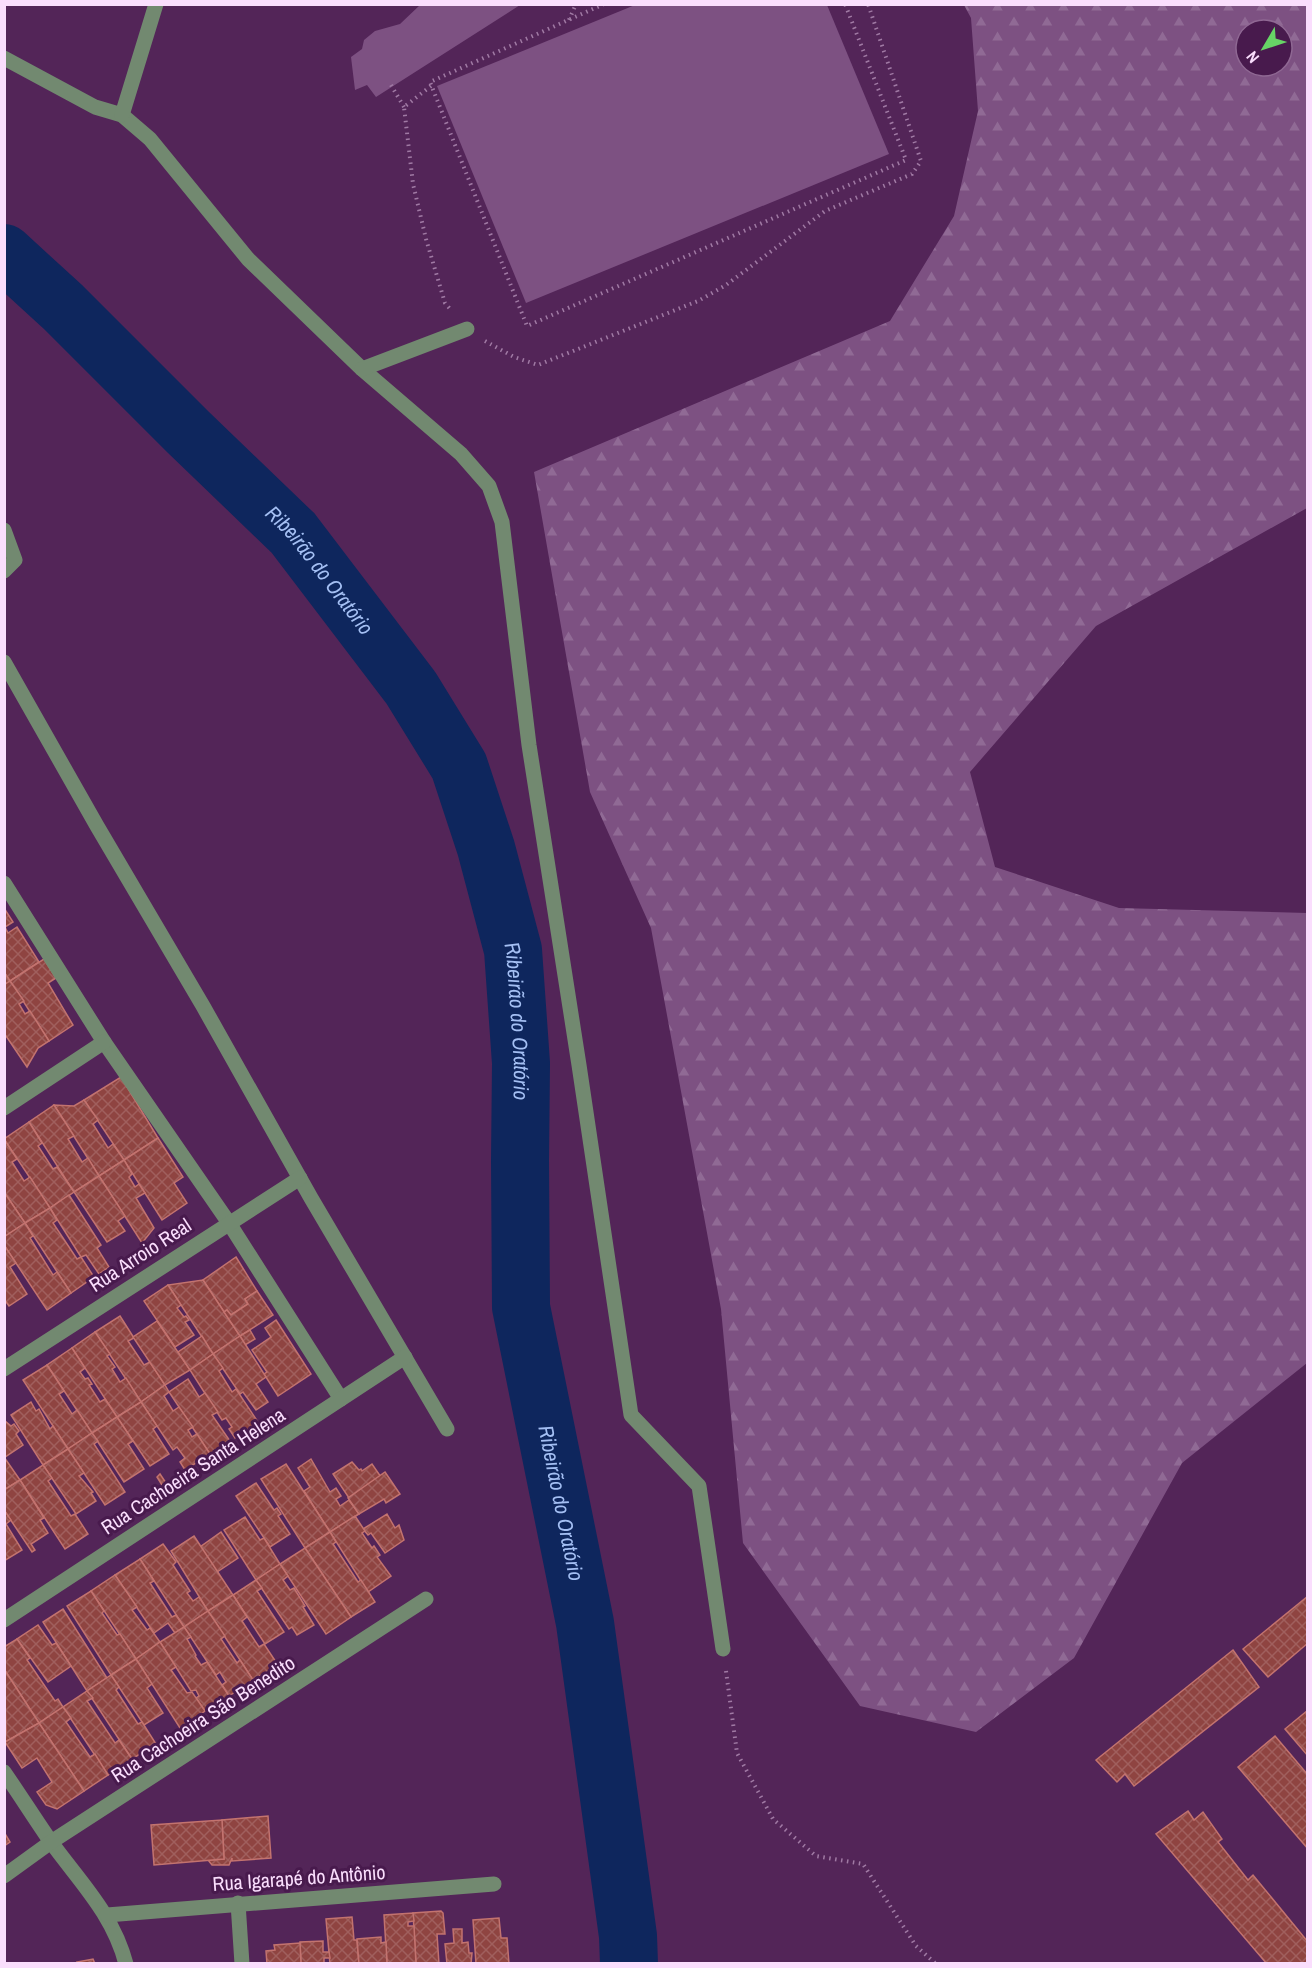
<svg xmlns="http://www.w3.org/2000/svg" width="1312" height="1968" font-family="'Archivo Narrow',sans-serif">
<defs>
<pattern id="forest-firs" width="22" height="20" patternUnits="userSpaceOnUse" patternTransform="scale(1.5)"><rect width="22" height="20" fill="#7d5182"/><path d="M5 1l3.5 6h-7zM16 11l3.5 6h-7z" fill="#906a95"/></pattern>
<pattern id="building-cross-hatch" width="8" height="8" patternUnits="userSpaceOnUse" patternTransform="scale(1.5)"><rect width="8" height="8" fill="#8f4441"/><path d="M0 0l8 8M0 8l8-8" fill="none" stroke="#a05f5d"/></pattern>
</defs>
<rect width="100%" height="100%" fill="#532558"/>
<g fill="#7d5182">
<path d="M420 5H520L376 97 367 85 355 90 351 57 362 49 364 40 375 31 400 24Z"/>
<path d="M635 5H827L889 154 526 303 437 86Z"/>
</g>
<path fill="url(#forest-firs)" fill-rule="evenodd" d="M964 5H1308V96L1306 112 1308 115 1307 508 1096 626 970 772 995 867 1119 908 1307 913V1363L1182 1463 1074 1658 976 1732 860 1706 743 1543 721 1309 651 928 590 792 534 472 890 321 954 216 978 111 971 18ZM1246 30H1282V66H1246Z"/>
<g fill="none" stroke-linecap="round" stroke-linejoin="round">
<path stroke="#0e265d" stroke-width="58" id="s1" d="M4 253 63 307 188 432 293 533 411 688 459 766 486 848 513 950 521 1063 520 1161 521 1307 585 1623 628 1936 629 1964"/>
</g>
<g fill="url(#building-cross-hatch)" stroke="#c3736f" stroke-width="1.5">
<path d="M4 908 13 922 5 927 8 933 17 927 39 962 10 981 4 972Z"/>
<path d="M44 959 56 978 48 983 73 1025 49 1041 10 981Z"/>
<path d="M4 972 10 981 4 985Z"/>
<path d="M10 981 24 1001 19 1004 25 1014 30 1011 49 1041 38 1048 27 1067 4 1033V985Z"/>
<path d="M121 1077 158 1138 124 1160 84 1100Z"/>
<path d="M84 1100 98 1120 93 1124 108 1148 113 1144 124 1160 99 1176 54 1105 74 1106Z"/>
<path d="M54 1105 74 1136 68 1139 82 1162 88 1158 99 1176 74 1192 29 1122Z"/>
<path d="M29 1122 42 1143 38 1146 53 1169 57 1167 74 1192 50 1208 4 1139Z"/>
<path d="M158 1138 183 1177 174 1183 187 1203 162 1220 124 1160Z"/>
<path d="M4 1139 17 1159 12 1162 24 1181 30 1177 50 1208 25 1223 4 1192Z"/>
<path d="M124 1160 132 1174 129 1177 135 1187 139 1184 145 1193 136 1198 154 1228 142 1243 99 1176Z"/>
<path d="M99 1176 125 1216 118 1221 125 1231 107 1242 74 1192Z"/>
<path d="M4 1192 25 1223 4 1237Z"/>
<path d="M69 1195 101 1245 97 1248 109 1267 99 1274 86 1255 81 1257 50 1208Z"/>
<path d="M50 1208 57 1220 53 1223 77 1259 81 1257 94 1277 71 1293 25 1223Z"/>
<path d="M25 1223 33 1236 30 1238 53 1275 57 1272 71 1293 47 1310 4 1245V1237Z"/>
<path d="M4 1245 16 1263 10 1267 27 1294 9 1306 4 1299Z"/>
<path d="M236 1257 257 1291 245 1299 248 1304 231 1315 227 1310 224 1312 203 1280Z"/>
<path d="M203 1280 240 1336 213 1354 168 1285Z"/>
<path d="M168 1285 181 1305 177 1308 184 1317 186 1316 189 1320 185 1322 194 1335 175 1347 144 1301Z"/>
<path d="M257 1291 273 1315 240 1336 224 1312 227 1310 231 1315 248 1304 245 1299Z"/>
<path d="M120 1316 134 1338 128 1341 144 1365 150 1362 165 1385 141 1402 95 1332Z"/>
<path d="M276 1320 311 1374 278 1396 264 1374 267 1372 252 1350 271 1337 265 1328Z"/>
<path d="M157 1321 190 1370 165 1385 133 1337Z"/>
<path d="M250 1330 255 1339 245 1345 240 1336Z"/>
<path d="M95 1332 110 1354 107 1356 115 1367 112 1369 120 1382 126 1378 141 1402 117 1417 72 1348Z"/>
<path d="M202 1336 213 1354 190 1370 178 1352Z"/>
<path d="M240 1336 266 1377 256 1384 268 1402 256 1410 243 1392 240 1394 213 1354Z"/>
<path d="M72 1348 85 1368 80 1372 85 1379 88 1378 92 1384 89 1385 100 1402 105 1399 117 1417 92 1433 47 1365Z"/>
<path d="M213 1354 223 1368 219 1371 232 1392 236 1389 258 1422 235 1438 229 1429 232 1427 226 1418 222 1420 190 1370Z"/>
<path d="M47 1365 64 1391 59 1394 72 1414 77 1410 92 1433 68 1449 23 1380Z"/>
<path d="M188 1379 199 1397 205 1393 218 1412 212 1415 230 1441 210 1454 169 1392Z"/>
<path d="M165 1385 169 1392 164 1396 173 1411 179 1407 193 1427 188 1430 192 1437 197 1434 210 1454 185 1470 180 1462 185 1458 177 1447 173 1450 141 1402Z"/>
<path d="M31 1402 36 1411 39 1409 50 1429 53 1426 68 1449 43 1465 11 1415Z"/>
<path d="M141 1402 157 1426 153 1429 169 1454 150 1466 117 1417Z"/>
<path d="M117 1417 133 1441 128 1444 144 1469 124 1482 92 1433Z"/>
<path d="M4 1420 11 1426 14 1424 19 1431 16 1434 23 1445 5 1457Z"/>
<path d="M92 1433 98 1441 94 1444 125 1492 105 1505 68 1449Z"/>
<path d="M68 1449 84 1473 79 1476 93 1492 91 1493 96 1501 76 1514 43 1465Z"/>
<path d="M4 1457 20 1480 4 1490Z"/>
<path d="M311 1459 330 1492 336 1488 341 1496 336 1499 340 1506 349 1500 359 1514 330 1532 304 1491 310 1487 298 1468Z"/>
<path d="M352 1462 359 1470 361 1469 362 1471 372 1464 381 1477 349 1498 333 1474Z"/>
<path d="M286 1464 330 1532 305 1548 261 1479Z"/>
<path d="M43 1465 52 1478 48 1481 71 1516 75 1514 88 1534 65 1549 20 1480Z"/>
<path d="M385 1472 400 1494 386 1503 384 1499 359 1514 348 1498Z"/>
<path d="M160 1474 166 1483 162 1485 157 1477Z"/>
<path d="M20 1480 44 1518 40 1520 48 1533 31 1544 35 1550 32 1552 4 1510V1490Z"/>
<path d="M256 1483 274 1510 277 1508 281 1514 278 1516 290 1534 270 1547 236 1496Z"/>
<path d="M4 1510 11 1520 6 1524 22 1550 4 1561Z"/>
<path d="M387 1514 395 1528 399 1525 404 1540 385 1553 371 1533 368 1535 363 1529Z"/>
<path d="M355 1516 365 1531 362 1533 372 1548 374 1546 380 1555 377 1557 391 1576 368 1592 330 1532Z"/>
<path d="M245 1517 260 1540 264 1538 280 1564 256 1580 224 1530Z"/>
<path d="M221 1532 238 1558 217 1572 200 1547Z"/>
<path d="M330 1532 336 1542 333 1544 358 1582 361 1580 375 1602 351 1617 305 1548Z"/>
<path d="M194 1536 233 1595 208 1611 171 1551Z"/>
<path d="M163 1544 176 1562 173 1565 190 1591 187 1593 193 1601 199 1597 208 1611 184 1627 140 1559Z"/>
<path d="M305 1548 351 1617 326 1634 280 1564Z"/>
<path d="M140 1559 154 1581 150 1583 172 1617 176 1615 184 1627 175 1633 168 1623 154 1633 115 1575Z"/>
<path d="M280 1564 288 1576 283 1580 290 1590 294 1588 305 1606 303 1607 314 1625 297 1635 292 1627 289 1629 256 1580Z"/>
<path d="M115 1575 137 1607 132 1610 147 1630 150 1628 160 1642 136 1659 91 1591Z"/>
<path d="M256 1580 262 1588 257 1591 284 1632 265 1644 233 1595Z"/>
<path d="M91 1591 104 1611 102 1613 117 1635 120 1634 136 1659 111 1675 67 1606Z"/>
<path d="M233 1595 247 1617 242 1621 259 1647 264 1644 278 1665 253 1680 208 1611Z"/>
<path d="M1308 1596V1643L1268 1677 1243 1649Z"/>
<path d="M63 1609 107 1678 87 1691 43 1622Z"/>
<path d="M208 1611 225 1636 221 1639 237 1663 240 1660 253 1680 229 1696 222 1685 226 1682 220 1672 216 1675 184 1627Z"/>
<path d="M38 1625 52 1645 56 1643 71 1666 48 1682 17 1639Z"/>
<path d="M184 1627 191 1637 187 1639 196 1655 195 1656 201 1665 207 1662 229 1696 205 1711 196 1698 199 1696 196 1690 191 1691 160 1642Z"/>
<path d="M17 1639 30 1658 27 1660 55 1701 58 1699 63 1707 39 1723 4 1669V1647Z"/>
<path d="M160 1642 176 1667 171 1670 187 1693 192 1692 205 1711 180 1728 136 1659Z"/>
<path d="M1233 1650 1259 1687 1134 1786 1125 1774 1117 1782 1096 1760Z"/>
<path d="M136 1659 152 1684 147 1688 163 1713 144 1725 111 1675Z"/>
<path d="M4 1669 39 1723 5 1742 6 1731Z"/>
<path d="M111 1675 119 1687 116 1690 138 1724 142 1722 156 1744 132 1759 87 1691Z"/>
<path d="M87 1691 93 1698 87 1701 115 1743 119 1740 132 1759 108 1775 63 1707Z"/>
<path d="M63 1707 71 1718 66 1722 90 1757 95 1754 108 1775 84 1791 39 1723Z"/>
<path d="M1308 1710V1756L1285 1729Z"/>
<path d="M39 1723 84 1791 57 1809 46 1805 37 1792 52 1782 37 1758 22 1768 5 1742Z"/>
<path d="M1275 1736 1308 1775V1849L1238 1767Z"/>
<path d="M1188 1811 1194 1820 1203 1812 1222 1839 1218 1842 1248 1880 1253 1875 1308 1942V1964H1267L1156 1834Z"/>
<path d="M268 1816 271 1858 232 1861V1858L229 1865H212L208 1860 224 1859 222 1820Z"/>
<path d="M222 1820 224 1859 154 1865 151 1825Z"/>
<path d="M4 1832 10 1842 4 1846Z"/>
<path d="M441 1911 443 1913 445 1934H437L439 1964H416L413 1913Z"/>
<path d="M413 1913 414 1921 408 1922V1926H414L416 1964H387L384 1915Z"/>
<path d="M352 1917 354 1940H357L359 1964H330L326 1919Z"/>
<path d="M499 1918 501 1938H507L509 1964H476L473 1920Z"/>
<path d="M453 1929H462V1943L468 1942 469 1953H472L471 1964H447L445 1944 454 1943Z"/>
<path d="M381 1937V1943L386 1942 387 1964H359L357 1939Z"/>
<path d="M323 1941V1952H329L330 1958H324V1964H301L300 1942Z"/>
<path d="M300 1943 301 1964H267L266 1951 275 1950 274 1945Z"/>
<path d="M93 1959 95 1964H78L77 1962Z"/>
</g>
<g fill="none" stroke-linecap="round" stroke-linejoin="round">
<g stroke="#a07aa4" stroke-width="4" stroke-dasharray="1.5 4.5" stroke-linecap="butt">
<path d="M604 4 430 82 527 326 906 160 845 4"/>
<path d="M569 20 576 4"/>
<path d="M391 85 404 107"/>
<path d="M431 86 404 107 413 184 426 239 445 303 451 310"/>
<path d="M485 341 514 357 538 365 698 301 726 285 825 211 912 174 921 161 868 4"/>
<path d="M726 1671 737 1753 773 1819 816 1856 863 1864 916 1946 936 1964"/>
</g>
<g stroke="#728970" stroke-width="15">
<path d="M4 58 95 107 122 115 150 139 248 259 362 369 461 454 489 486 502 522 529 745 579 1065 631 1415 699 1486 723 1649"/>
<path d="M122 115 156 4"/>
<path d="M362 369 467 329"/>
<path d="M4 530 15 560 4 571"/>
<path d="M4 662 97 826 203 1006 311 1198 447 1429"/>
<path d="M4 883 104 1042 229 1223 341 1399"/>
<path d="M4 1108 104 1042"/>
<path d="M4 1369 300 1178"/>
<path d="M4 1620 405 1357"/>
<path d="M4 1772C20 1795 35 1819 51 1842 80 1882 113 1914 126 1964"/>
<path d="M4 1876 51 1842 426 1599"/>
<path d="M238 1903 242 1964"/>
<path d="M107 1915 494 1884"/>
</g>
</g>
<g text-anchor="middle" stroke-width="6" stroke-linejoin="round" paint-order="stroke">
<g font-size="20" fill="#fadefd" stroke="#481a4d">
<text transform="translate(140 1255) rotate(-33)" y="7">Rua Arroio Real</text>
<text transform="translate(193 1471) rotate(-33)" y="7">Rua Cachoeira Santa Helena</text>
<text transform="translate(203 1719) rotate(-33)" y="7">Rua Cachoeira São Benedito</text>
<text transform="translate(299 1878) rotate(-4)" y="7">Rua Igarapé do Antônio</text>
</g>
<g font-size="21" font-style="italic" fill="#a4bff3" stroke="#481a4d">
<text dy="7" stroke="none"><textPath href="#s1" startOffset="448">Ribeirão do Oratório</textPath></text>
<text dy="7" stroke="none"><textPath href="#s1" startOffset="952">Ribeirão do Oratório</textPath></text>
<text dy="7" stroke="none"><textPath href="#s1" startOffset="1438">Ribeirão do Oratório</textPath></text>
</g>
</g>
<rect width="1312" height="1968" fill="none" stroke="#fadefd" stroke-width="12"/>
<g transform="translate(1264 48) rotate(231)"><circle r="28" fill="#481a4d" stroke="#8f6893" stroke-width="1.5"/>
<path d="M0-4.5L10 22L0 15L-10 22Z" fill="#67d466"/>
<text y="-9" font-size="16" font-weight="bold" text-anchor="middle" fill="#fadefd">N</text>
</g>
</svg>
